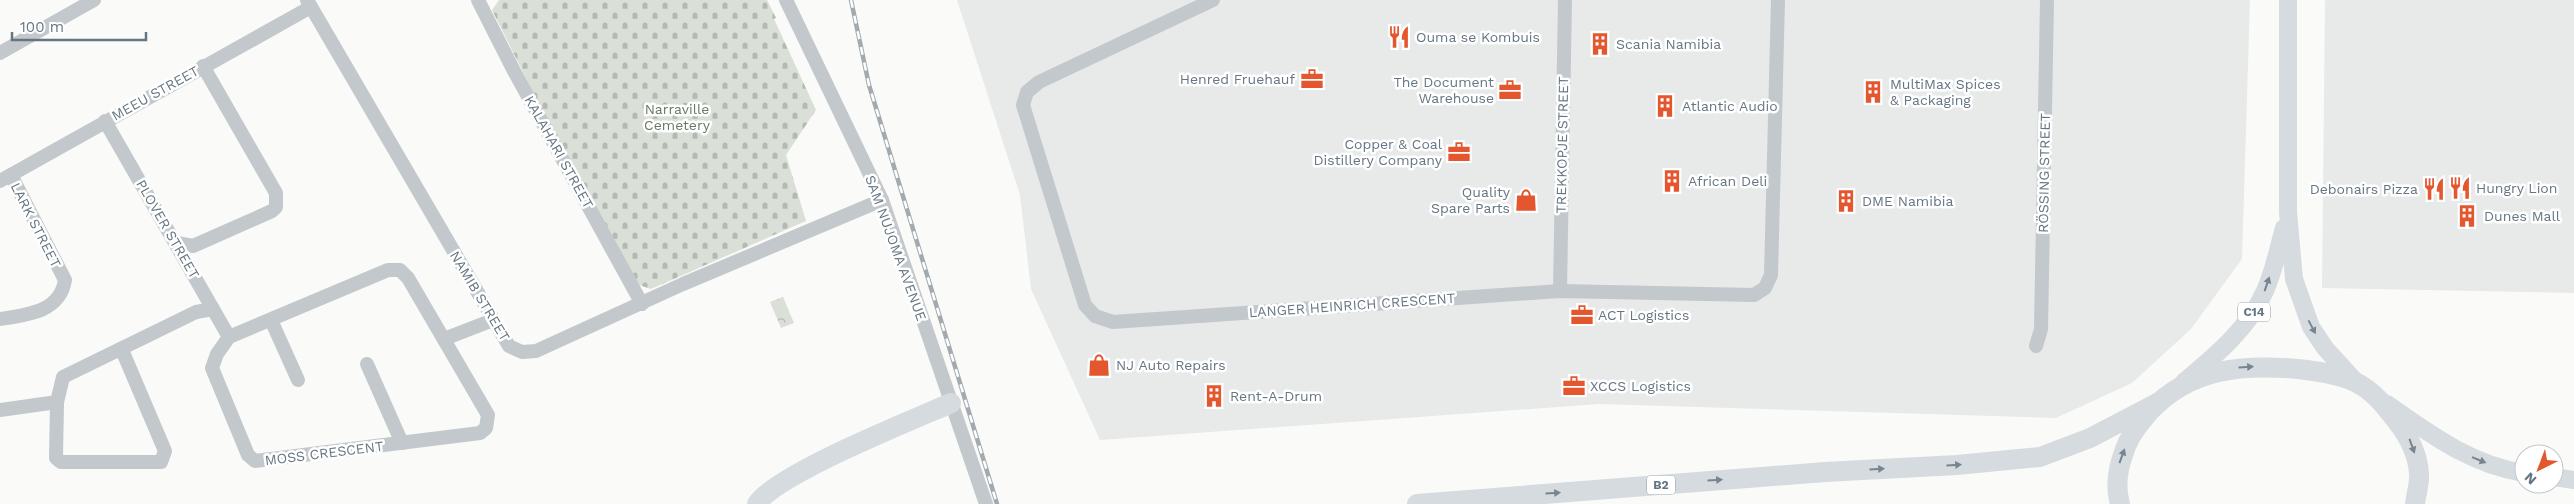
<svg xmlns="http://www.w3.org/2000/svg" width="2574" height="504" font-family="'Work Sans',sans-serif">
<defs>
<pattern id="forest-crowns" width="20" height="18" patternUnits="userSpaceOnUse" patternTransform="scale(1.25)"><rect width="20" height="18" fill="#dadfd7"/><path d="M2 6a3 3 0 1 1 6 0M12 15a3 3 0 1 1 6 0" fill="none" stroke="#b4b9b4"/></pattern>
<pattern id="cemetery-stones" width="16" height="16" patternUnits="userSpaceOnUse" patternTransform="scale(1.25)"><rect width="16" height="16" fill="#dadfd7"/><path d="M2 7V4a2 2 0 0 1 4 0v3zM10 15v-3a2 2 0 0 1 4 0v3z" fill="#b4b9b4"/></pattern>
</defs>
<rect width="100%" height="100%" fill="#fafaf8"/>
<g fill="#e8e9e9">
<path d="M957 0H2250L2242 259 2191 329 2132 383 2056 418 1599 404 1100 440 1031 289 1020 195Z"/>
<path d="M2325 0H2574V293L2322 288Z"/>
</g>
<path fill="url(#forest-crowns)" d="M783 297 794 323 781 328 770 302Z"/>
<path fill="url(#cemetery-stones)" d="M499 0H767L776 18 774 19 816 110 786 155 806 221 651 289 639 285 550 126 492 10Z"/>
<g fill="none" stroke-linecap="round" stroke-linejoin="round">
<g stroke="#c3c8cc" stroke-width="14">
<path d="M307 0 509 346 522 352 536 351 683 284 882 200"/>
<path d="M478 0 514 71 642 304"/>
<path d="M786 0 882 200 986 504"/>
<path d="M1213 0 1039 82 1027 92 1023 105 1085 305 1095 316 1113 322 1560 291 1754 295 1765 288 1771 275 1778 0"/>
<path d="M0 53 94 0"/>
<path d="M105 121 229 337"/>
<path d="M0 181 311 7"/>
<path d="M177 243 193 246 272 211 276 207V193L203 66"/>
<path d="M388 270H400L408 278 488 415 486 428 480 433 255 461 248 455 212 368 217 354 229 337Z"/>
<path d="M1560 291 1565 0"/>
<path d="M0 319C27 315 60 312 65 280L11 175"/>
<path d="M271 320 298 380"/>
<path d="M444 339 493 320"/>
<path d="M2036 346 2041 329 2047 0"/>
<path d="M122 350 165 451 161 462H61L56 458 57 402 63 377 196 312 213 309"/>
<path d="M367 364 402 443"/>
<path d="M0 410 57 402"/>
</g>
<g stroke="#d6dbdf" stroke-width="18">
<path d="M2288 0V212L2294 279 2311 327 2325 348 2356 382"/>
<path d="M2184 382C2215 356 2248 329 2265 291 2274 271 2278 249 2284 228"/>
<path d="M2387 404C2430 434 2471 465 2524 473"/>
<path d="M2554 477 2574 480"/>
</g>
<g stroke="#d6dbdf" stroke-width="20">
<path d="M757 504C776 474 913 420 951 403"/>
<path d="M1417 504 1825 472 1957 465 2040 457 2090 438 2159 402"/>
<path d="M2120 504C2115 487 2118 468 2124 452 2129 436 2139 424 2150 411 2191 368 2242 364 2298 369 2316 371 2340 374 2357 383 2373 391 2384 405 2395 419 2408 435 2418 453 2419 474 2420 483 2416 494 2415 504"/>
</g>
<defs>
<path id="rail" d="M851 0 869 85 997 504"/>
</defs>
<use href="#rail" stroke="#a2aab0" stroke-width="4.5"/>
<use href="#rail" stroke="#fff" stroke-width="2.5" stroke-dasharray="8" stroke-linecap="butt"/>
</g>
<defs><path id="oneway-solid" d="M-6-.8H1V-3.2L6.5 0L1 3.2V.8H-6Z" transform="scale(1.25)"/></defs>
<g fill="#768591">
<use href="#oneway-solid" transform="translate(2267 284) rotate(-71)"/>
<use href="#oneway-solid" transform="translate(2312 327) rotate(62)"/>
<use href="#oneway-solid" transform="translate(2246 367) rotate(-3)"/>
<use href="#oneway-solid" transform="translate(2412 446) rotate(70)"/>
<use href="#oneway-solid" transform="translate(2122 456) rotate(-70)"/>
<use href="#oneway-solid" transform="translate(2479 460) rotate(22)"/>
<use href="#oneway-solid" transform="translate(1954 465) rotate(-4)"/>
<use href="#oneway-solid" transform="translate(1877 469) rotate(-3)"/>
<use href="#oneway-solid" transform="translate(1715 480) rotate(-4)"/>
<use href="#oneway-solid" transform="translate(1553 493) rotate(-4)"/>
</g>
<defs>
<symbol id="restaurant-bare" viewBox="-9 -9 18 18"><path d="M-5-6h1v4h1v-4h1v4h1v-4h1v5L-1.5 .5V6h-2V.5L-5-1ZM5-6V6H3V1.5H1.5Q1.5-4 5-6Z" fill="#e4572e" stroke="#fff" stroke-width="2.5" paint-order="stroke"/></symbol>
<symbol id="building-bare" viewBox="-9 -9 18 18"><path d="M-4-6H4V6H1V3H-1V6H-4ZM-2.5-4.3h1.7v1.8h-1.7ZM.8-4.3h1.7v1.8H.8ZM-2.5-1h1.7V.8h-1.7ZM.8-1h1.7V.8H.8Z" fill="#e4572e" stroke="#fff" stroke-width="2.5" paint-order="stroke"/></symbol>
<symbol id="office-bare" viewBox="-9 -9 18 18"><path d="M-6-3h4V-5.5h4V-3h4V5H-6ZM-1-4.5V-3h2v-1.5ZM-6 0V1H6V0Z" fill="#e4572e" stroke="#fff" stroke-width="2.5" paint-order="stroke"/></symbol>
<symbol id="shop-bare" viewBox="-9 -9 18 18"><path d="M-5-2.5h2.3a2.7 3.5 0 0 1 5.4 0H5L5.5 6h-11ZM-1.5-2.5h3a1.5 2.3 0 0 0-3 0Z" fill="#e4572e" stroke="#fff" stroke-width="2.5" paint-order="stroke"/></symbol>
</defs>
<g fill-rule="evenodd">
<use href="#restaurant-bare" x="1383" y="21" width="32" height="32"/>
<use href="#building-bare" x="1584" y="28" width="32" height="32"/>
<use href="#office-bare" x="1296" y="63" width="32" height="32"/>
<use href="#office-bare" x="1494" y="74" width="32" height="32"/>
<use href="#building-bare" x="1857" y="76" width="32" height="32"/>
<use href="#building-bare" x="1649" y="90" width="32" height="32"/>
<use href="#office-bare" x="1443" y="136" width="32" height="32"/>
<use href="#building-bare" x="1656" y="165" width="32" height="32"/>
<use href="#restaurant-bare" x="2444" y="172" width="32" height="32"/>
<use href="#restaurant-bare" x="2418" y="173" width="32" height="32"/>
<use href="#shop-bare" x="1510" y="184" width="32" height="32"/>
<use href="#building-bare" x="1830" y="185" width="32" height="32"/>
<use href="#building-bare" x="2451" y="200" width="32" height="32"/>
<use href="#office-bare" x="1566" y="299" width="32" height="32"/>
<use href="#shop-bare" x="1083" y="349" width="32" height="32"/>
<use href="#office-bare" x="1558" y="370" width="32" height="32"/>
<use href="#building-bare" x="1198" y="380" width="32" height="32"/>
</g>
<g text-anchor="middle" stroke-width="5" stroke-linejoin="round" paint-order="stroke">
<g fill="#fff" stroke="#939fa8" stroke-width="1">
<rect x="2238" y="302.5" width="32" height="19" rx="4"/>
<rect x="1647" y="475.5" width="28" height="19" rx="4"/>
</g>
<g font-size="12" font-weight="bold" fill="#657683">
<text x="2254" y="316">C14</text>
<text x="1661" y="489">B2</text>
</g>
<g font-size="14" fill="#657683" stroke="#fff" text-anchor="start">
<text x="1416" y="42">Ouma se Kombuis</text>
<text x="1616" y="49">Scania Namibia</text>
<text x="1295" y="84" text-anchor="end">Henred Fruehauf</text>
<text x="1494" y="87" text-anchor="end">The Document<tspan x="1494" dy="16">Warehouse</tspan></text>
<text x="1890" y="89">MultiMax Spices<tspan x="1890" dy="16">&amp; Packaging</tspan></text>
<text x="1682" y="111">Atlantic Audio</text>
<text x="1442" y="149" text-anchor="end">Copper &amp; Coal<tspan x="1442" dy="16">Distillery Company</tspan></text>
<text x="1688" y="186">African Deli</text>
<text x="2476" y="193">Hungry Lion</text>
<text x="2418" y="194" text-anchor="end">Debonairs Pizza</text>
<text x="1510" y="197" text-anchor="end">Quality<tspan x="1510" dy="16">Spare Parts</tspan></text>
<text x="1862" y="206">DME Namibia</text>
<text x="2484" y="221">Dunes Mall</text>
<text x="1598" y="320">ACT Logistics</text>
<text x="1116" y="370">NJ Auto Repairs</text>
<text x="1590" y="391">XCCS Logistics</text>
<text x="1230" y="401">Rent-A-Drum</text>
</g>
<g font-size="14" fill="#657683" stroke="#fff">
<text transform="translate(155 93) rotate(-29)" y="5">MEEU STREET</text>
<text transform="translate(1562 145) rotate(-89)" y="5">TREKKOPJE STREET</text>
<text transform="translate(559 152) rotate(61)" y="5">KALAHARI STREET</text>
<text transform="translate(2044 173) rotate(-89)" y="5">RÖSSING STREET</text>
<text transform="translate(36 225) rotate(63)" y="5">LARK STREET</text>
<text transform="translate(168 229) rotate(60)" y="5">PLOVER STREET</text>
<text transform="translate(896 248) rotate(70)" y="5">SAM NUJOMA AVENUE</text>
<text transform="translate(480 296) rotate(59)" y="5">NAMIB STREET</text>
<text transform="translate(1352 305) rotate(-4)" y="5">LANGER HEINRICH CRESCENT</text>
<text transform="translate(324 453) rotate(-7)" y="5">MOSS CRESCENT</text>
</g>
<g font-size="14" fill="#687a64" stroke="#fff">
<text x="677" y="114">Narraville<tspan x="677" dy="16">Cemetery</tspan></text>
</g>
</g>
<g transform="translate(2539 469) rotate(222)"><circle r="24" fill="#ffffff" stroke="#c1c8cd"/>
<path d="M0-4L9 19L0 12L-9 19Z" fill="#e4572e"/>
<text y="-8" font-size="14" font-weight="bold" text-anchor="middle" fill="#657683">N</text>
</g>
<path d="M12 32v8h134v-8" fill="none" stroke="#657683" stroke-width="2.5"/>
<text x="20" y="32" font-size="15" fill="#657683" stroke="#ffffff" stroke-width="4" paint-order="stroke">100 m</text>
</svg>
